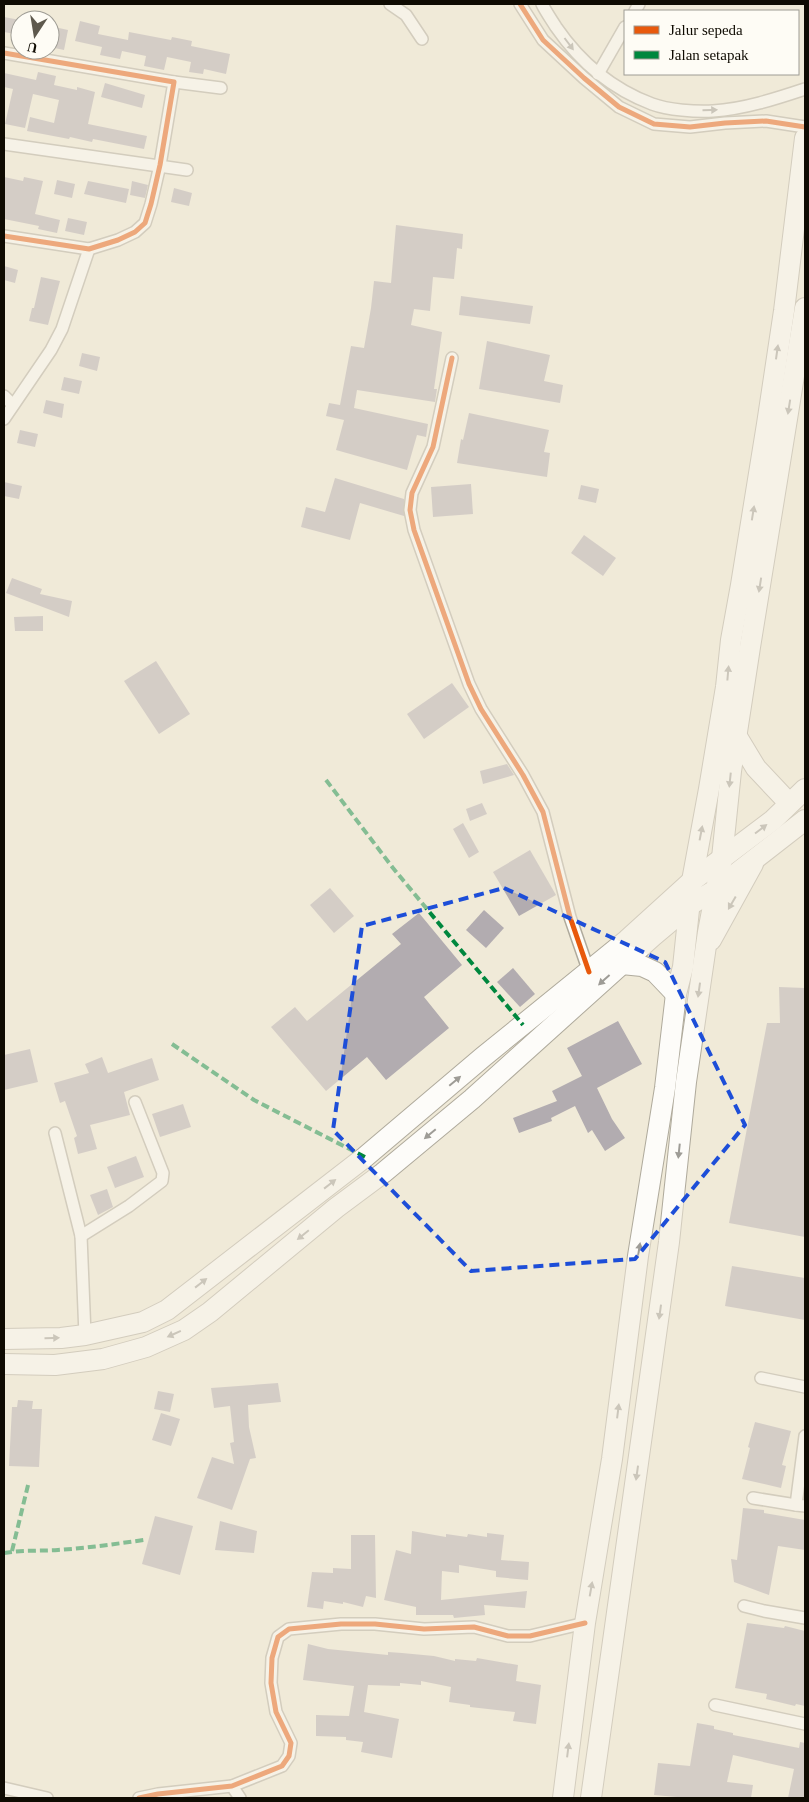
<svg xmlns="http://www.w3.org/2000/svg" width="809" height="1802" font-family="Georgia,serif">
<rect width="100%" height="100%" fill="#f0ead8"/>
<g fill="#b2acb0">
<path d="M4 17 20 20V35L4 32Z"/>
<path d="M80 21 100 26 98 34 128 40 129 32 171 40 172 37 192 41 191 46 230 54 226 74 204 69 203 74 189 72 191 62 167 57 164 70 144 66 146 56 122 51 120 59 100 55 102 47 75 41Z"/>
<path d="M50 26 68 30 64 50 50 47Z"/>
<path d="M38 72 56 76 54 85 77 90V87L95 92 88 124 147 136 144 149 93 139 92 142 70 137 69 139 27 131 30 117 54 123 59 100 33 94 25 128 5 124 13 89 4 87V73L36 80Z"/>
<path d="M105 83 145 95 142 108 101 97Z"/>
<path d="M4 177 23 181 24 177 43 181 35 214 60 220 57 233 38 229 39 226 4 219Z"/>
<path d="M57 180 75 184 72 198 54 194Z"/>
<path d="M88 181 129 189 126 203 84 194Z"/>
<path d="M132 181 148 185 145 198 130 195Z"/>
<path d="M174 188 192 193 189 206 171 202Z"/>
<path d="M68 218 87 222 84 235 65 231Z"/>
<path d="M396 225 463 234 462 249 457 248 454 279 433 277 430 311 414 309 411 325 442 332 434 389H437L435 402 357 390 354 408 428 424 426 437 417 435 407 470 336 450 344 420 326 416 329 403 340 405 351 346 364 348 371 308 374 281 391 283Z"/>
<path d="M4 266 18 270 15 283 4 280Z"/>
<path d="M41 277 60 281 48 325 29 321 32 308H34Z"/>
<path d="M461 296 533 306 530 324 459 315Z"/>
<path d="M487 341 550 355 544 381 563 385 560 403 479 389Z"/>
<path d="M82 353 100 357 97 371 79 366Z"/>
<path d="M64 377 82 381 79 394 61 390Z"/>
<path d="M46 400 64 404 62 418 43 413Z"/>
<path d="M469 413 549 430 544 452 550 453 547 477 457 463 461 439 463 440Z"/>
<path d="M20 430 38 434 35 447 17 443Z"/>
<path d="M335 478 404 499V516L360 503 350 540 301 527 306 507 325 512Z"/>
<path d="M4 482 22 486 19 499 4 496Z"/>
<path d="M471 484 473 514 433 517 431 487Z"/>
<path d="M581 485 599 489 596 503 578 499Z"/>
<path d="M584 535 616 558 603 576 571 553Z"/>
<path d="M12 578 42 589 40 594 72 601 69 617 6 593Z"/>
<path d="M43 616V631H15L14 617Z"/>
<path d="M156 661 190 714 159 734 124 681Z"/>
<path d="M452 683 469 707 424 739 407 714Z"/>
<path d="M507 764 514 775 483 784 480 771Z"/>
<path d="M482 803 487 814 470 821 466 809Z"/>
<path d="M463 823 479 852 469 858 453 829Z"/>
<path d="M530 850 556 895 519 916 493 872Z"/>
<path d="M330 888 354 916 334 933 310 905Z"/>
<path d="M484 910 504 928 486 948 466 930Z"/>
<path d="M419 913 462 965 424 997 449 1028 386 1080 367 1057 326 1091 271 1027 295 1007 307 1021 401 944 392 934Z"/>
<path d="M513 968 535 994 520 1007 497 982Z"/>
<path d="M779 987 805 988V1237L729 1223 767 1023H780Z"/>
<path d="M618 1021 642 1064 597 1088 612 1119 625 1138 605 1151 592 1130 588 1133 575 1106 551 1118 552 1121 519 1133 513 1118 557 1101 552 1091 582 1076 567 1048Z"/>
<path d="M30 1049 38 1082 4 1090V1055Z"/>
<path d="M102 1057 108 1073 152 1058 159 1080 124 1092 130 1115 90 1125 97 1149 78 1154 74 1138 77 1136 65 1101 60 1103 54 1083 89 1073 85 1064Z"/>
<path d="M183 1104 191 1127 160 1137 152 1114Z"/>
<path d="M136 1156 144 1177 115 1188 107 1167Z"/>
<path d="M107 1189 113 1207 98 1215 90 1195Z"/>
<path d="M732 1266 805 1278V1320L725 1306Z"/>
<path d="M278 1383 281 1402 248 1405 249 1427 256 1458 250 1459 232 1510 197 1498 212 1457 234 1464 230 1443 234 1442 230 1406 214 1408 211 1388Z"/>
<path d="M158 1391 174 1394 170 1412 154 1409Z"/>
<path d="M18 1400 33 1401 32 1409H42L39 1467 9 1466 12 1407H17Z"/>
<path d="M161 1413 180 1419 171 1446 152 1440Z"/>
<path d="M755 1422 791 1431 782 1465 786 1466 781 1488 742 1479 750 1448 748 1447Z"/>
<path d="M743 1508 764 1510V1513L805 1520V1550L778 1546 769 1595 734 1582 731 1559 737 1560Z"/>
<path d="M155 1516 193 1526 180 1575 142 1564Z"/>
<path d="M220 1521 257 1531 254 1553 215 1550Z"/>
<path d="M412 1531 446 1537V1534L467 1537 468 1534 487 1537V1533L504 1535 501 1560 529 1562 528 1580 496 1577V1571L459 1565V1573L442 1571 441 1600 527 1591 525 1608 484 1605 485 1615 454 1618 453 1615H416V1607L384 1600 396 1550 411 1554Z"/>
<path d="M351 1535H375L376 1598 366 1596 363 1607 343 1602V1604L324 1601 323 1609 307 1607 312 1572 333 1573V1568L351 1569Z"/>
<path d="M747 1623 784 1628 785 1626 805 1631V1706L796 1704 795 1706 766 1699 767 1694 735 1688Z"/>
<path d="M308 1644 328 1649 388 1655V1652L402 1653 434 1656 455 1661V1659L476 1661 477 1658 518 1665 516 1681 541 1685 536 1724 513 1721 515 1712 470 1707V1705L449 1702 451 1687 421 1681V1685L400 1683V1686L368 1685 364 1712 399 1719 392 1758 361 1752 363 1742 346 1740V1737L316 1736V1715L349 1716 354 1686 303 1680Z"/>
<path d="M697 1723 714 1726V1729L733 1733V1735L799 1748 800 1742 805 1743V1798H788L794 1769 733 1755 727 1782 753 1785 751 1798H688L654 1795 658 1763 690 1766Z"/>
</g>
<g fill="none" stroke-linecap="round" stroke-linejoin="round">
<defs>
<g id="minor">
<path d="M390 4 406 15 422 39"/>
<path d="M520 4 543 40 584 78 619 107 654 124 690 127 725 123 766 121 805 127"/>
<path d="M542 4C546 12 551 19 556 27 580 62 612 89 652 104 668 110 696 112 713 111 744 109 775 99 805 89"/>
<path d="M635 11 639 4"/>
<path d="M4 53 174 82 160 165 151 204 145 223 135 232 118 240 89 249 4 236"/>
<path d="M598 74 625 27"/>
<path d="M174 82 221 88"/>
<path d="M4 144 187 170"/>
<path d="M452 358 433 447 412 493 410 510 414 530 469 684 481 709 523 775 543 812 570 917 589 972"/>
<path d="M4 396 13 405"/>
<path d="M4 419 51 350 62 329 89 249"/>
<path d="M55 1133 81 1236 85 1335"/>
<path d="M81 1236 129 1206 162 1181 163 1173 135 1102"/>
<path d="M761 1378 805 1387"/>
<path d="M805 1436 796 1505 805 1506"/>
<path d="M753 1498 796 1505"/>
<path d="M744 1606 764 1611 805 1618"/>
<path d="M715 1705 805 1724"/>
<path d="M232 1786 240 1798"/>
<path d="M4 1788 47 1798"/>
<path d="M139 1798 158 1794 232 1786 282 1766 289 1756 291 1743 276 1712 271 1683 272 1658 278 1637 289 1629 341 1624H375L424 1629 474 1627 508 1636H530L585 1623"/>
</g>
<g id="trunk">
<path d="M736 735 756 768 789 803"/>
<path d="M711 940 753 864"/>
<path d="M622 964 642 966 655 972 676 994"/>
<path d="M4 1339 61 1338 85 1335 143 1322 167 1310 365 1157 483 1057 627 940 692 881 773 820 805 789"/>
<path d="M4 1364 55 1365 103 1359 146 1347 184 1330 210 1312 336 1208 383 1173 472 1099 653 936 690 905 715 890 805 820"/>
<path d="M563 1798 585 1623 612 1459 638 1256 665 1088 676 994 683 967 692 881 709 789 726 687 731 640 741 585 767 424 784 311 805 138"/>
<path d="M591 1798 669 1242 686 1082 708 932 722 858 731 771 750 647 805 308"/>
</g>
</defs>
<use href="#minor" stroke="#afaa9c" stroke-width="14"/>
<use href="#trunk" stroke="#afaa9c" stroke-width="22"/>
<use href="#minor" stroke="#fdfcf9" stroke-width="11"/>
<use href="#trunk" stroke="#fdfcf9" stroke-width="20"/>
<g stroke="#00873e" stroke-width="4" stroke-dasharray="8 4" stroke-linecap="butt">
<path d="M326 780 393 868 523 1025"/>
<path d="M172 1044 254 1100 365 1157"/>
<path d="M12 1551 29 1481"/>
<path d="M4 1553C22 1550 40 1551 58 1550 87 1548 115 1544 144 1540"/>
</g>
<defs>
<g id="cycleway">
<path d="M520 4 543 40 584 78 619 107 654 124 690 127 725 123 766 121 805 127"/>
<path d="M4 53 174 82 160 165 151 204 145 223 135 232 118 240 89 249 4 236"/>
<path d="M452 358 433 447 412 493 410 510 414 530 469 684 481 709 523 775 543 812 570 917 589 972"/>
<path d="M139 1798 158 1794 232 1786 282 1766 289 1756 291 1743 276 1712 271 1683 272 1658 278 1637 289 1629 341 1624H375L424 1629 474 1627 508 1636H530L585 1623"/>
</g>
</defs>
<use href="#cycleway" stroke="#fefcf5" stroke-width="8"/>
<use href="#cycleway" stroke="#e8590c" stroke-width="5"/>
</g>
<defs><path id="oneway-solid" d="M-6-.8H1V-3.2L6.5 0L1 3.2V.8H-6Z" transform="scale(1.25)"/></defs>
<g fill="#9e9c96">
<use href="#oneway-solid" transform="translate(569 44) rotate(53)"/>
<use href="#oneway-solid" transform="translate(710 110) rotate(-2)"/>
<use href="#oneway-solid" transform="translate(777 352) rotate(-82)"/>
<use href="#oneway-solid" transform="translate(789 407) rotate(99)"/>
<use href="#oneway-solid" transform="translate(753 513) rotate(-81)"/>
<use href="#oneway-solid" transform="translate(760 585) rotate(99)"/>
<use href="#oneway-solid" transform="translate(728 673) rotate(-85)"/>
<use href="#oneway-solid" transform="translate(730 780) rotate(96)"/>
<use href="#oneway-solid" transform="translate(761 829) rotate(-37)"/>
<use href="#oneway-solid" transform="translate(701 833) rotate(-79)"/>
<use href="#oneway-solid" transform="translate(732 903) rotate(120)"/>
<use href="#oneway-solid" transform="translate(604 980) rotate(138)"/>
<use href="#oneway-solid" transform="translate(699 990) rotate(98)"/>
<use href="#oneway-solid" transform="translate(455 1081) rotate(-40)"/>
<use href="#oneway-solid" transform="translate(430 1134) rotate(140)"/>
<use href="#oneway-solid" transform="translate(679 1151) rotate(96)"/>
<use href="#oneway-solid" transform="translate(330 1184) rotate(-38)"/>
<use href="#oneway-solid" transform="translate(303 1235) rotate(141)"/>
<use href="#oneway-solid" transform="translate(639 1250) rotate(-81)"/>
<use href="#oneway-solid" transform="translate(201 1283) rotate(-38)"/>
<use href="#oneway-solid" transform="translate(660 1312) rotate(98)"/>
<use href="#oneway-solid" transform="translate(174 1334) rotate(156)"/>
<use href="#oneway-solid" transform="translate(52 1338) rotate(-2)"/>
<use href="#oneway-solid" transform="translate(618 1411) rotate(-83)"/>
<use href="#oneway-solid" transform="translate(637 1473) rotate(98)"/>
<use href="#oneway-solid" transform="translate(591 1589) rotate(-80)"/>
<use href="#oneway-solid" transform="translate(568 1750) rotate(-83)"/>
</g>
<path d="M0 0H809V1802H0ZM504 888 665 962 745 1125 635 1259 471 1271 333 1130 362 926Z" fill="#f0ead8" fill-opacity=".55" fill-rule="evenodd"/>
<path fill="none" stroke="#1d4ed8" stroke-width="4" stroke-dasharray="10 6" stroke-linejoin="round" d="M504 888 665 962 745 1125 635 1259 471 1271 333 1130 362 926Z"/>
<rect width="809" height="1802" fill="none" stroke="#0f0b02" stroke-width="10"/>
<rect x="624" y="10" width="175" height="65" fill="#fefcf5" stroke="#9e9c94"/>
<rect x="634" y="26" width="25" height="8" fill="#e8590c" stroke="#9e9c94"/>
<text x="669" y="35" font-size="15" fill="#0f0b02">Jalur sepeda</text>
<rect x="634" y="51" width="25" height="8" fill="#00873e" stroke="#9e9c94"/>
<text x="669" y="60" font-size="15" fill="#0f0b02">Jalan setapak</text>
<g transform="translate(35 35) rotate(192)"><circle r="24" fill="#fefcf5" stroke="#9e9c94"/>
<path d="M0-4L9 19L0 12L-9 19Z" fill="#5e594d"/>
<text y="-8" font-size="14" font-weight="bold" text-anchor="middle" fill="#0f0b02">U</text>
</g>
</svg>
